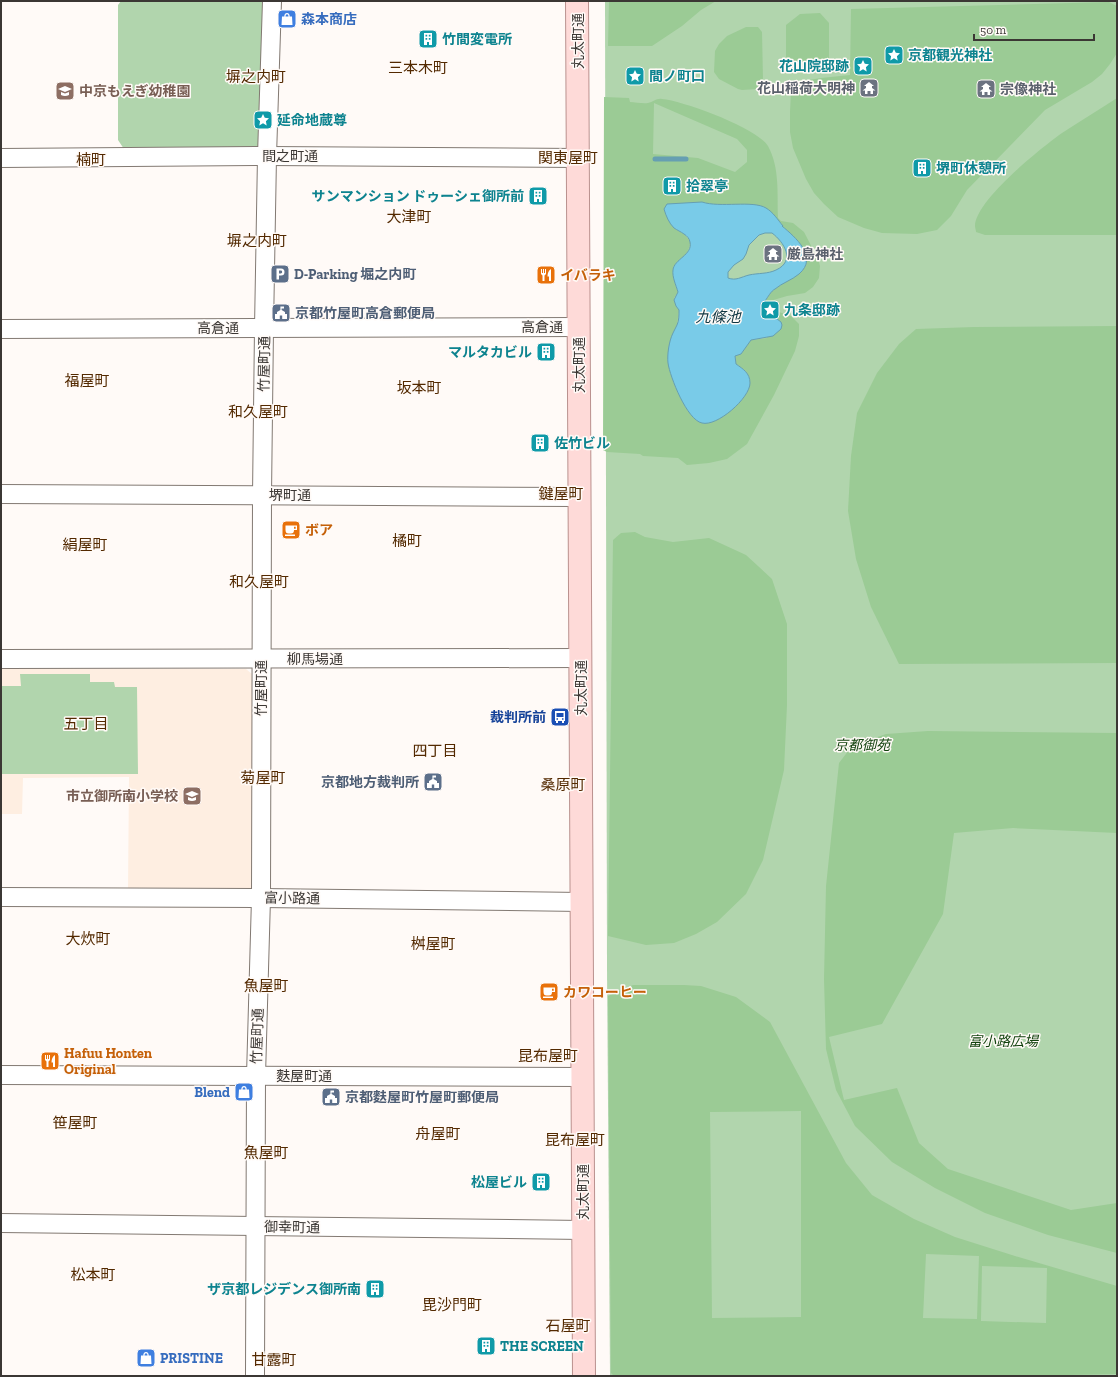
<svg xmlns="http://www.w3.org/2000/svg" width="1118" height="1377" font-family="'Zilla Slab','Noto Sans JP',serif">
<rect width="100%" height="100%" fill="#fffaf7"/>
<path fill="#feeee1" d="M1 669H246L253 675 252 893 128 890 129 777 23 778 22 814H1Z"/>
<g fill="#b1d5ad">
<path d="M121 1H266L265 142 257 152 124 149 118 140V5Z"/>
<path d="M605 1H1117V1376H610L607 967Z"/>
<path d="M20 674H90V682H114L115 687H137L138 774H1V686H21Z"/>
</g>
<g fill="#9bcb95" fill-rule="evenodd">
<path d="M609 1H716L701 10 682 26 652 46H608Z"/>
<path d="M1109 2 1117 6V53L1110 64 1102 74 1092 82 1045 110 967 190 951 216 937 230 917 234 882 233 864 228 838 217 824 204 814 193 806 179 793 148 790 132V112L791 91 797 82 821 78 850 75 851 9Z"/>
<path d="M820 13 829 23V58L824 62H794L786 57V25L800 14Z"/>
<path d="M746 27H758L762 32 763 80 758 89 742 90 738 89 719 79 714 72 715 51 719 44 727 36Z"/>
<path d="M604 97 629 98 630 102C635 102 643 104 648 103 653 102 657 98 662 99 684 101 757 128 768 146 780 168 777 194 778 218L781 221 793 223 804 232 818 259 820 266 819 278 813 287 805 293 787 296 770 301 773 310 791 316 799 324V336L795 351 774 395 747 444 727 459 709 463 687 465 678 458 643 456 640 454 607 452 603 450ZM654 103 737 139 747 150V162L735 172 698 158 653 154ZM709 204 755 205 778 220 782 226 780 225C793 236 820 257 798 274 791 280 782 283 775 289 771 291 768 297 765 301L768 312 771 314 767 338 751 340 741 354 735 356 736 364C739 366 743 369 746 372 756 384 744 399 735 407L673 333 677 325 679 310 676 306 674 298 678 292 675 283 673 267C681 259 691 252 690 241L684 234 674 228Z"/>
<path d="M1117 98V235H985L976 232C976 230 975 228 975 226 975 201 1042 147 1062 133 1080 121 1099 110 1117 98Z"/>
<path d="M1117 326V663L899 664 871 607 856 559 848 511 851 456 857 413 877 373 899 344 916 329 974 327Z"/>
<path d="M635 532 645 537 673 542 709 538 746 555 772 579 787 624V705L784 770 763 860 746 894 717 922 696 934 674 943 646 945 608 936 613 540 621 533Z"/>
<path d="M928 731 1117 733V833L1013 828 954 833 943 914 882 1024 829 1037 844 1100 897 1088 919 1143 948 1169 1071 1210 1117 1203V1253L1048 1235 985 1213 935 1188 892 1162 855 1126 836 1090 826 1049 824 979 826 886 839 763 852 746 886 734Z"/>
<path d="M633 985H684L701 986 736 997 770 1022 846 1163 872 1195 914 1219 955 1237 1015 1256 1117 1286V1374L1018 1376H614L611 1373 608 996ZM801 1111V1317L712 1318 710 1112ZM926 1254 979 1256 977 1319 923 1318ZM982 1266 1047 1268 1046 1323 981 1321Z"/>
</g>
<path fill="#79cbe8" stroke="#669fb2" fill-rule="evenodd" d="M702 202C720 208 753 200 766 208 773 212 778 220 783 226H782C795 237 819 257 799 274 792 280 782 283 775 289 771 291 768 297 765 301L768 312 781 322 782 325 781 329 773 336 751 340 741 354 735 356 736 364C743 369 750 373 750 383 750 398 717 427 702 423 687 420 670 377 668 363 667 355 669 341 673 333 674 330 676 328 677 325 679 321 679 315 679 310L676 306 674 300 678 292C676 285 672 277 673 270 674 259 693 255 690 242 689 235 680 232 674 228 669 223 666 216 664 209L667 204ZM772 233C784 242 796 261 776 270 768 274 758 273 749 275 741 277 736 281 728 278V272L734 265 743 259 746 254 749 245 759 235 765 233Z"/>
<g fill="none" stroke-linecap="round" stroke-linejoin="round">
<path stroke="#669fb2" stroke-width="5" d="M655 159H686"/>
<defs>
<g id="minor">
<path d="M1 158 267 156 578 158"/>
<path d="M1 329 579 327"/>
<path d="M1 494 580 497"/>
<path d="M1 659 581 658"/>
<path d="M1 897 261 898 582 902"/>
<path d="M1 1075 583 1077"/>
<path d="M1 1223 583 1230"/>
<path d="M255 1376 256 1076 261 898 262 495 264 328 267 156 272 1"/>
</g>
<path id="primary" d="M577 1 584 1376"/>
</defs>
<use href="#minor" stroke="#827972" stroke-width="20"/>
<use href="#primary" stroke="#ba918e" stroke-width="24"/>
<use href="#minor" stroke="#fff" stroke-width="18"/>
<use href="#primary" stroke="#fedad8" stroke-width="22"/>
</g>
<defs>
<symbol id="shop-square" viewBox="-11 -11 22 22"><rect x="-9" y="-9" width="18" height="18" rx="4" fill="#3f7fe0" stroke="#fffaf7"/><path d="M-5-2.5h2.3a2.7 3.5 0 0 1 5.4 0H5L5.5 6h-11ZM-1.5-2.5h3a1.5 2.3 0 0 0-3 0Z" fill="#fff"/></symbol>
<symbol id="building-square" viewBox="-11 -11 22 22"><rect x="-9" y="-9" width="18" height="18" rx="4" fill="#0f9aa8" stroke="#fffaf7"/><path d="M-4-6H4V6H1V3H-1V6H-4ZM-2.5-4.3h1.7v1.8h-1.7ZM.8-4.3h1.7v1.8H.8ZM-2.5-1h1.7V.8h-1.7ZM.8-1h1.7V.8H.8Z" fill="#fff"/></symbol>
<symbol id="sight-square" viewBox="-11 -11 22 22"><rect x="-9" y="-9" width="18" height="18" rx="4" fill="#0f9aa8" stroke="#fffaf7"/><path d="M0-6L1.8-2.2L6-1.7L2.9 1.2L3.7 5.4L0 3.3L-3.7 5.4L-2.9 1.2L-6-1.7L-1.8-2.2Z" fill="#fff"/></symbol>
<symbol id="temple-square" viewBox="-11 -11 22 22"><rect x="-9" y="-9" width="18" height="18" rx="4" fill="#6b7280" stroke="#fffaf7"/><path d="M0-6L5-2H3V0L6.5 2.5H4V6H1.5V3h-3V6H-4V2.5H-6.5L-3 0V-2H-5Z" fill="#fff"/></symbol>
<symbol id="school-square" viewBox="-11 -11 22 22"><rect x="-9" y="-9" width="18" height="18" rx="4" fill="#8d6e63" stroke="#fffaf7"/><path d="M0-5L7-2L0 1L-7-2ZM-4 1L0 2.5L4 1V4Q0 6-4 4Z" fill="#fff"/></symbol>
<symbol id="parking-square" viewBox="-11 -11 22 22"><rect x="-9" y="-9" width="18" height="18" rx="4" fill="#5c6f8a" stroke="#fffaf7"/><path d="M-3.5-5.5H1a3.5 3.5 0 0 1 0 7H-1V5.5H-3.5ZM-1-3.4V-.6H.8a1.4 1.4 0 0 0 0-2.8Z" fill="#fff"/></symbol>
<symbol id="restaurant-square" viewBox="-11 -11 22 22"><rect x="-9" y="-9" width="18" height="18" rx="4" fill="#e8710a" stroke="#fffaf7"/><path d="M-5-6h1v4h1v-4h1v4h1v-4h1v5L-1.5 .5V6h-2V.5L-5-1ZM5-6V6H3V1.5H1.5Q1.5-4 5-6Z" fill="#fff"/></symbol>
<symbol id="civic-square" viewBox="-11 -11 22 22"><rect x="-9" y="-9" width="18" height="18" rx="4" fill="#5c6f8a" stroke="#fffaf7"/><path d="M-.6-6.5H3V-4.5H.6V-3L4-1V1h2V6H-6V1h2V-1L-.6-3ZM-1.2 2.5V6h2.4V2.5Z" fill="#fff"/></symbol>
<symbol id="cafe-square" viewBox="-11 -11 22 22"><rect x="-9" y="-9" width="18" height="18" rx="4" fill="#e8710a" stroke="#fffaf7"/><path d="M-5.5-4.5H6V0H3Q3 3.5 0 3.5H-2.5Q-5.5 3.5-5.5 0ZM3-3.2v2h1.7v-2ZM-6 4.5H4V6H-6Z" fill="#fff"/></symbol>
<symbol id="bus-square" viewBox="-11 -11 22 22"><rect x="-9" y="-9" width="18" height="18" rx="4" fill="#1a4fb4" stroke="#fffaf7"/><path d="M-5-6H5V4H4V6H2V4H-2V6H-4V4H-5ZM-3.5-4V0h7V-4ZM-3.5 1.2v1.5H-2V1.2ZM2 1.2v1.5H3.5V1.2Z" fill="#fff"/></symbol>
</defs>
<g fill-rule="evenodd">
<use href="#shop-square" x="276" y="8" width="22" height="22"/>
<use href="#building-square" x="417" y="28" width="22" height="22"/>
<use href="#sight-square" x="883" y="44" width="22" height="22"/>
<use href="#sight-square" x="852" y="55" width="22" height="22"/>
<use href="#sight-square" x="624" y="65" width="22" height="22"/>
<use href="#temple-square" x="858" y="77" width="22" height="22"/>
<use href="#temple-square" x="975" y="78" width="22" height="22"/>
<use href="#school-square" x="54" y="80" width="22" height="22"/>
<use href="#sight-square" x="252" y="109" width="22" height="22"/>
<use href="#building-square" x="911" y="157" width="22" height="22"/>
<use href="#building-square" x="661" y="175" width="22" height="22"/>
<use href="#building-square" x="527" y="185" width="22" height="22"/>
<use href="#temple-square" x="762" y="243" width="22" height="22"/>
<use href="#parking-square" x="269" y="263" width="22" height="22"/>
<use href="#restaurant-square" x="535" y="264" width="22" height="22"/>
<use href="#sight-square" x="759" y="299" width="22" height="22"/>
<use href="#civic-square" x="270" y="302" width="22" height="22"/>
<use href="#building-square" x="535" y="341" width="22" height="22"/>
<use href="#building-square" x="529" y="432" width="22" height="22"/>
<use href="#cafe-square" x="280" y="519" width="22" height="22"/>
<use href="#bus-square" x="549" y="706" width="22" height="22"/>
<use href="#civic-square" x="422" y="771" width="22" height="22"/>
<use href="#school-square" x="181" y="785" width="22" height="22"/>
<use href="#cafe-square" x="538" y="981" width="22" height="22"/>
<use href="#restaurant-square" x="39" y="1050" width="22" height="22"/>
<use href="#shop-square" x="233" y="1081" width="22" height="22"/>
<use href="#civic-square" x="320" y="1086" width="22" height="22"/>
<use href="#building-square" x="530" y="1171" width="22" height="22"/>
<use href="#building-square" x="364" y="1278" width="22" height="22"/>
<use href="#building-square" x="475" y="1335" width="22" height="22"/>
<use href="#shop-square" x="135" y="1347" width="22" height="22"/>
</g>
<g text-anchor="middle" stroke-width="3" stroke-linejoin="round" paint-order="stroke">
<g font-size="14" font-weight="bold" fill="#366cbe" stroke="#fffaf7" text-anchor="start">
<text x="301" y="24">森本商店</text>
<text x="230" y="1097" text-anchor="end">Blend</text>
<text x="160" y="1363">PRISTINE</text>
</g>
<g font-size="14" font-weight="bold" fill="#0d838f" stroke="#fffaf7" text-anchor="start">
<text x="442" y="44">竹間変電所</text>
<text x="908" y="60">京都観光神社</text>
<text x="849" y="71" text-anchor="end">花山院邸跡</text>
<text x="649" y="81">間ノ町口</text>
<text x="277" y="125">延命地蔵尊</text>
<text x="936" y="173">堺町休憩所</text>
<text x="686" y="191">拾翠亭</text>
<text x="524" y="201" text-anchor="end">サンマンション ドゥーシェ御所前</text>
<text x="784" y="315">九条邸跡</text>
<text x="532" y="357" text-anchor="end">マルタカビル</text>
<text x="554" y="448">佐竹ビル</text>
<text x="527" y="1187" text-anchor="end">松屋ビル</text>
<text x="361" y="1294" text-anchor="end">ザ京都レジデンス御所南</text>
<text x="500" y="1351">THE SCREEN</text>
</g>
<g font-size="14" fill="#3b3734" stroke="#fffaf7">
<text transform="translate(578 41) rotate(-90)" y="5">丸太町通</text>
<text x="290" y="161">間之町通</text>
<text x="542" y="332">高倉通</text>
<text x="218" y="333">高倉通</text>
<text transform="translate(264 364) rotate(-89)" y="5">竹屋町通</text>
<text transform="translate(579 365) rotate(-90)" y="5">丸太町通</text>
<text x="290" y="500">堺町通</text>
<text x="315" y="664">柳馬場通</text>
<text transform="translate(261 688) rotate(-90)" y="5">竹屋町通</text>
<text transform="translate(581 688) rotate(-90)" y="5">丸太町通</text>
<text transform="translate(292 898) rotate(1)" y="5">富小路通</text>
<text transform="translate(257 1036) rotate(-88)" y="5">竹屋町通</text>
<text x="304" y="1081">麩屋町通</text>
<text transform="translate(583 1192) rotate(-90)" y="5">丸太町通</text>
<text transform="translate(292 1227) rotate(1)" y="5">御幸町通</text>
</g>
<g font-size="14" font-weight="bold" fill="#5b616d" stroke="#fffaf7" text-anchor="start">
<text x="855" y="93" text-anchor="end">花山稲荷大明神</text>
<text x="1000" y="94">宗像神社</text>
<text x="787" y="259">厳島神社</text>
</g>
<g font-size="14" font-weight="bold" fill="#785e54" stroke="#fffaf7" text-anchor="start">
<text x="79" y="96">中京もえぎ幼稚園</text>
<text x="178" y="801" text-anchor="end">市立御所南小学校</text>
</g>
<g font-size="14" font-weight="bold" fill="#4e5e75" stroke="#fffaf7" text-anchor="start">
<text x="294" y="279">D-Parking 堀之内町</text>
<text x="295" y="318">京都竹屋町高倉郵便局</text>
<text x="419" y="787" text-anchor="end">京都地方裁判所</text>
<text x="345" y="1102">京都麩屋町竹屋町郵便局</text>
</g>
<g font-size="14" font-weight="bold" fill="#c56008" stroke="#fffaf7" text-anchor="start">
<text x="560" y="280">イバラキ</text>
<text x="305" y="535">ボア</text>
<text x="563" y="997">カワコーヒー</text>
<text x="64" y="1058">Hafuu Honten<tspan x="64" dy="16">Original</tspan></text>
</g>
<g font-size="14" font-weight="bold" fill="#164399" stroke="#fffaf7" text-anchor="end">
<text x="546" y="722">裁判所前</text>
</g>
<g font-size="14" font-style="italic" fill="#12420e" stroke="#fffaf7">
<text x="862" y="750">京都御苑</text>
<text x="1003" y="1046">富小路広場</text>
</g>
<g font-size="15" fill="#532900" stroke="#fffaf7">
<text x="418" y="73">三本木町</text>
<text x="256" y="82">塀之内町</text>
<text x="568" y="163">関東屋町</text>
<text x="91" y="165">楠町</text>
<text x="409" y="222">大津町</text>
<text x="257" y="246">塀之内町</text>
<text x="87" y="386">福屋町</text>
<text x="419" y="393">坂本町</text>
<text x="258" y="417">和久屋町</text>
<text x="561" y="499">鍵屋町</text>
<text x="407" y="546">橘町</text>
<text x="85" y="550">絹屋町</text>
<text x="259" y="587">和久屋町</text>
<text x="86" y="729">五丁目</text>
<text x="435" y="756">四丁目</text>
<text x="263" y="783">菊屋町</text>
<text x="563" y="790">桑原町</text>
<text x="88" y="944">大炊町</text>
<text x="433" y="949">桝屋町</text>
<text x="266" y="991">魚屋町</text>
<text x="548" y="1061">昆布屋町</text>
<text x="75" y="1128">笹屋町</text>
<text x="438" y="1139">舟屋町</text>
<text x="575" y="1145">昆布屋町</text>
<text x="266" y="1158">魚屋町</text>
<text x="93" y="1280">松本町</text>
<text x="452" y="1310">毘沙門町</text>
<text x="568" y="1331">石屋町</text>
<text x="274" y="1365">甘露町</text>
</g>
<g font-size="15" font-style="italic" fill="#0f3642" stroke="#fffaf7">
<text x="718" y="322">九條池</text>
</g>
</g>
<rect width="1118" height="1377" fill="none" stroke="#3b3734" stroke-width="4"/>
<path d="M974 34v6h120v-6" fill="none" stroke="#3b3734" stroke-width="2"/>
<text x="980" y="34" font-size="12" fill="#3b3734" stroke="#fffaf7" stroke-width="3" paint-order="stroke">50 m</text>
</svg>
